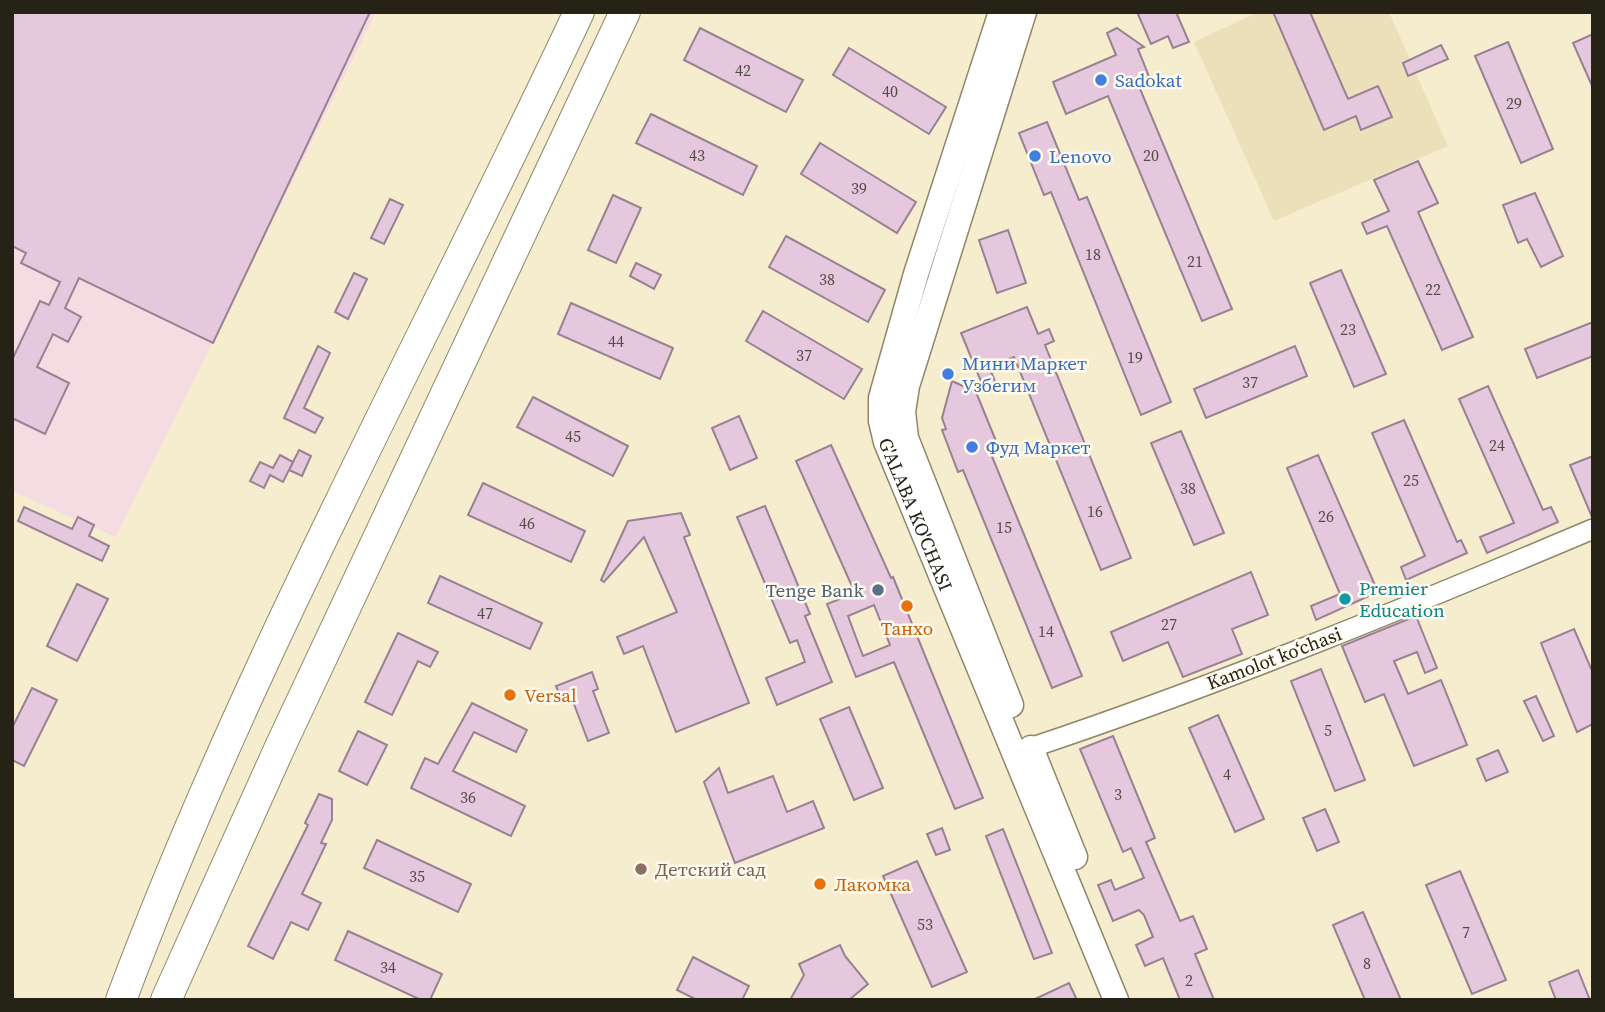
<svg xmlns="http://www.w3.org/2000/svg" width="1605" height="1012" font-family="'Source Serif 4',serif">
<rect width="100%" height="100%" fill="#f6edce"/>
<path fill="#ece0ba" d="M1258 12H1389L1448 146 1274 221 1194 42Z"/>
<path fill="#f5dbe2" d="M12 12H376L116 537 12 491Z"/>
<g fill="#e5c8dd" stroke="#9a8093" stroke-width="2" fill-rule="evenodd">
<path d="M12 12H370L213 343 79 278 65 308 81 317 68 342 53 334 37 367 69 383 45 434 12 418V360L40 301 49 305 60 282 21 263 26 253 12 246Z"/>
<path d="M1137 12H1176L1189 42 1173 48 1168 36 1151 44Z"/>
<path d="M1273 12H1310L1348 99 1378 86 1392 117 1361 130 1356 116 1324 130Z"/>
<path d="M700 28 803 80 786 112 684 60Z"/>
<path d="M1117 28 1144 47 1138 49 1150 79 1138 84 1232 309 1202 321 1108 96 1066 114 1053 82 1116 55 1107 33Z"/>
<path d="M1593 34V88L1573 43Z"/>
<path d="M1508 42 1553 149 1521 163 1475 56Z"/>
<path d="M1441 45 1448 59 1408 76 1403 63Z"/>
<path d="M849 48 946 107 929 134 833 75Z"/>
<path d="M651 114 757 166 743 195 636 143Z"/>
<path d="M1047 122 1079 200 1087 197 1171 402 1141 415 1051 192 1044 195 1019 133Z"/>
<path d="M820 143 916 202 897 233 801 174Z"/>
<path d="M1418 161 1438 203 1418 212 1473 337 1442 350 1387 226 1367 234 1362 223 1389 211 1374 180Z"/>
<path d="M1535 193 1563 256 1541 267 1527 239 1518 243 1503 205Z"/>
<path d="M613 195 641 208 616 263 588 250Z"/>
<path d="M390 199 403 205 384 244 371 238Z"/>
<path d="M1008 230 1026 283 997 293 979 240Z"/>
<path d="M786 236 885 290 868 322 769 267Z"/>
<path d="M636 263 661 275 654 289 630 276Z"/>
<path d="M1341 270 1386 374 1354 387 1310 283Z"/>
<path d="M354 273 367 279 348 319 335 312Z"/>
<path d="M571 303 673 348 660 379 558 334Z"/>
<path d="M1027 307 1038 334 1049 329 1054 341 1045 345 1131 558 1101 570 1014 357 989 367 997 386 985 391 961 333Z"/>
<path d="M763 311 862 369 844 399 746 341Z"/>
<path d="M1593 322V356L1537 378 1525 349Z"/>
<path d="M318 346 330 353 304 408 323 418 315 433 284 418Z"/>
<path d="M1295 346 1307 376 1206 418 1194 389Z"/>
<path d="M952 381 976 392 996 441 993 442 997 451 991 454 1082 676 1052 688 963 470 958 472 942 430 946 429 942 418Z"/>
<path d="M1488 386 1543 510 1551 507 1558 522 1487 553 1480 537 1514 523 1459 399Z"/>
<path d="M533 397 628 446 613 476 517 427Z"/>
<path d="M739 416 757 458 730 470 712 428Z"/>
<path d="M1404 420 1457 542 1461 540 1467 553 1406 580 1401 567 1425 556 1372 433Z"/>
<path d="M1181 431 1224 533 1194 545 1151 443Z"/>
<path d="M831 445 891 578 893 577 983 798 955 809 894 662 856 677 827 604 855 593 796 461ZM874 605 890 645 863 656 848 616Z"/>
<path d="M299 450 311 456 302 476 289 470Z"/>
<path d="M280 455 293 462 283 482 270 475 264 488 250 481 260 462 273 468Z"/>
<path d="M1318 455 1378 592 1316 620 1311 606 1340 594 1287 468Z"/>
<path d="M1593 456V517H1592L1570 465Z"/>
<path d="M483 483 585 531 571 562 468 515Z"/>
<path d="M765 506 810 614 805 616 832 682 777 705 766 678 805 662 797 640 790 643 737 517Z"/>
<path d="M24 507 72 529 78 517 94 525 89 536 109 546 102 561 18 521Z"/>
<path d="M681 513 690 535 684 537 749 703 676 732 643 646 624 654 617 637 677 612 644 537 604 582 601 580 628 521Z"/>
<path d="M1251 572 1268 615 1232 629 1242 654 1183 677 1168 642 1123 661 1111 632Z"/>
<path d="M440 576 542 623 530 649 428 603Z"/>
<path d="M77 584 108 599 77 661 47 646Z"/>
<path d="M1416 616 1437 668 1425 673 1417 652 1394 661 1408 694 1441 680 1467 745 1414 766 1384 694 1365 702 1342 646Z"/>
<path d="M1574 629 1593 673V724L1577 732 1541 643Z"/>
<path d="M398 633 438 652 430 667 418 661 392 715 365 702Z"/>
<path d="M1321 669 1365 780 1335 791 1291 681Z"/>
<path d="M592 672 598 689 593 691 609 733 588 741 572 699 563 703 556 686Z"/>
<path d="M32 688 57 700 24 766 12 760V728Z"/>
<path d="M1536 696 1554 736 1543 741 1524 701Z"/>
<path d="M472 703 527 730 516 752 474 732 453 771 525 806 511 836 411 788 425 758 438 764Z"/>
<path d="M849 707 883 788 854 800 820 719Z"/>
<path d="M1218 715 1264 819 1235 832 1189 728Z"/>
<path d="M358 731 387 745 367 785 339 771Z"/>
<path d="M1113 736 1155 838 1146 842 1180 921 1193 916 1207 949 1195 954 1214 1000H1180L1163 958 1145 966 1136 945 1153 937 1144 915 1139 910 1113 921 1098 885 1111 880 1115 890 1144 878 1131 848 1123 852 1080 749Z"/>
<path d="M1498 750 1508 772 1486 781 1477 759Z"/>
<path d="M719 768 728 793 773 776 787 812 813 801 824 828 735 863 704 782Z"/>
<path d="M319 794 332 799V820L321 843 326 844 302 894 321 903 308 930 291 922 273 959 248 946 308 825 305 823Z"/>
<path d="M1325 809 1339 842 1317 851 1303 818Z"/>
<path d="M942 828 950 850 936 855 927 834Z"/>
<path d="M1003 829 1052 953 1034 959 986 836Z"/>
<path d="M377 840 471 884 458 912 364 868Z"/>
<path d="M917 861 967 972 932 987 883 876Z"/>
<path d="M1460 871 1506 980 1472 994 1426 885Z"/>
<path d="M1363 912 1401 1000H1365L1333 925Z"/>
<path d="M348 931 442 974 430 1000H421L335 960Z"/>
<path d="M840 945 845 956 868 984 849 1000H790L804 975 799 964Z"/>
<path d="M693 957 749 986 742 1000H697L677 990Z"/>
<path d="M1578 970 1590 1000H1556L1549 982Z"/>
<path d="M1069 983 1077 1000H1033Z"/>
</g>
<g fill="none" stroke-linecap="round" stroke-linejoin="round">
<defs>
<path id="minor" d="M1030 748C1221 684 1408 607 1593 529"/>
<g id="major">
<path id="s1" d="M1001 12 916 274 881 398V421L886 442C963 627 1039 814 1116 1000"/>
<path d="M1011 705 906 438 903 412 907 386 1024 12"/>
<path d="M1031 748 1075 857"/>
</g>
<g id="highway">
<path d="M121 1000C248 660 425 341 579 12"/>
<path d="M166 1000 280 747 625 12"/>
</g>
</defs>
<use href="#minor" stroke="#90876b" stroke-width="22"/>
<use href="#major" stroke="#90876b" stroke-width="27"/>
<use href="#highway" stroke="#90876b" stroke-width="32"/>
<use href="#minor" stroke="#fff" stroke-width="19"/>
<use href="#major" stroke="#fff" stroke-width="24"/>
<use href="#highway" stroke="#fff" stroke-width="30"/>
</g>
<g fill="#3f7fe0" stroke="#fefaed" stroke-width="2.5">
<circle cx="1101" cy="80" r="7"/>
<circle cx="1035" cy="156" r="7"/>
<circle cx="948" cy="374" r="7"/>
<circle cx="972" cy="447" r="7"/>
</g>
<circle fill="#5c6f8a" stroke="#fefaed" stroke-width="2.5" cx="878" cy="590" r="7"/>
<circle fill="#0f9aa8" stroke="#fefaed" stroke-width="2.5" cx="1345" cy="599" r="7"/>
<g fill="#e8710a" stroke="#fefaed" stroke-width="2.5">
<circle cx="907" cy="606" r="7"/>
<circle cx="510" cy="695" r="7"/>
<circle cx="820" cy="884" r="7"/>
</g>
<circle fill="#8d6e63" stroke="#fefaed" stroke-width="2.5" cx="641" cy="869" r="7"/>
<g text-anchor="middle" stroke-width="5" stroke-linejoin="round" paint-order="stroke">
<g font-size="16" fill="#554c48">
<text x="743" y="76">42</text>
<text x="890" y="97">40</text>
<text x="1514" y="109">29</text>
<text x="697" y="161">43</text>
<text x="1151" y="161">20</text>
<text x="859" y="194">39</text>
<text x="1093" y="260">18</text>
<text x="1195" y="267">21</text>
<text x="827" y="285">38</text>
<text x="1433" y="295">22</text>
<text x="1348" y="335">23</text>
<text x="616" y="347">44</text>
<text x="804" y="361">37</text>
<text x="1135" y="363">19</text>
<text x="1250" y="388">37</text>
<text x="573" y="442">45</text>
<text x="1497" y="451">24</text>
<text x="1411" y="486">25</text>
<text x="1188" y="494">38</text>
<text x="1095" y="517">16</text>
<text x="1326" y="522">26</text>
<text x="527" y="529">46</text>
<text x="1004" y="533">15</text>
<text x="485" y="619">47</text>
<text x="1169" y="630">27</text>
<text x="1046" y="637">14</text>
<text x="1328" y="736">5</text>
<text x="1227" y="780">4</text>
<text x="1118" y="800">3</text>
<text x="468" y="803">36</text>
<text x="417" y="882">35</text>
<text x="925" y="930">53</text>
<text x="1466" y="938">7</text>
<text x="1367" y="969">8</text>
<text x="388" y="973">34</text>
<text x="1189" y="986">2</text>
</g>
<g font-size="19" fill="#366cbe" stroke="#fefaed" text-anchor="start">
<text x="1115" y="87">Sadokat</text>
<text x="1049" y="163">Lenovo</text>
<text x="962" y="370">Мини Маркет<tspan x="962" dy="22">Узбегим</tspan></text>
<text x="986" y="454">Фуд Маркет</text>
</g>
<g font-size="19" fill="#252216" stroke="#fefaed">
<text dy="7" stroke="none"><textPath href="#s1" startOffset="527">G'ALABA KO'CHASI</textPath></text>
<text transform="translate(1274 658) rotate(-21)" y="7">Kamolot koʻchasi</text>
</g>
<g font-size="19" fill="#0d838f" stroke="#fefaed" text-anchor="start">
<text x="1359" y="595">Premier<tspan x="1359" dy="22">Education</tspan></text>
</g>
<g font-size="19" fill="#4e5e75" stroke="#fefaed" text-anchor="end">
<text x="864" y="597">Tenge Bank</text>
</g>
<g font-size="19" fill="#c56008" stroke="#fefaed" text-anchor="start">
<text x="907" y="635" text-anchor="middle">Танхо</text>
<text x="524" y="702">Versal</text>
<text x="834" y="891">Лакомка</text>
</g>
<g font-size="19" fill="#785e54" stroke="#fefaed" text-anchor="start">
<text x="655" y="876">Детский сад</text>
</g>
</g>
<rect width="1605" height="1012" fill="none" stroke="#252216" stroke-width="28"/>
</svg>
